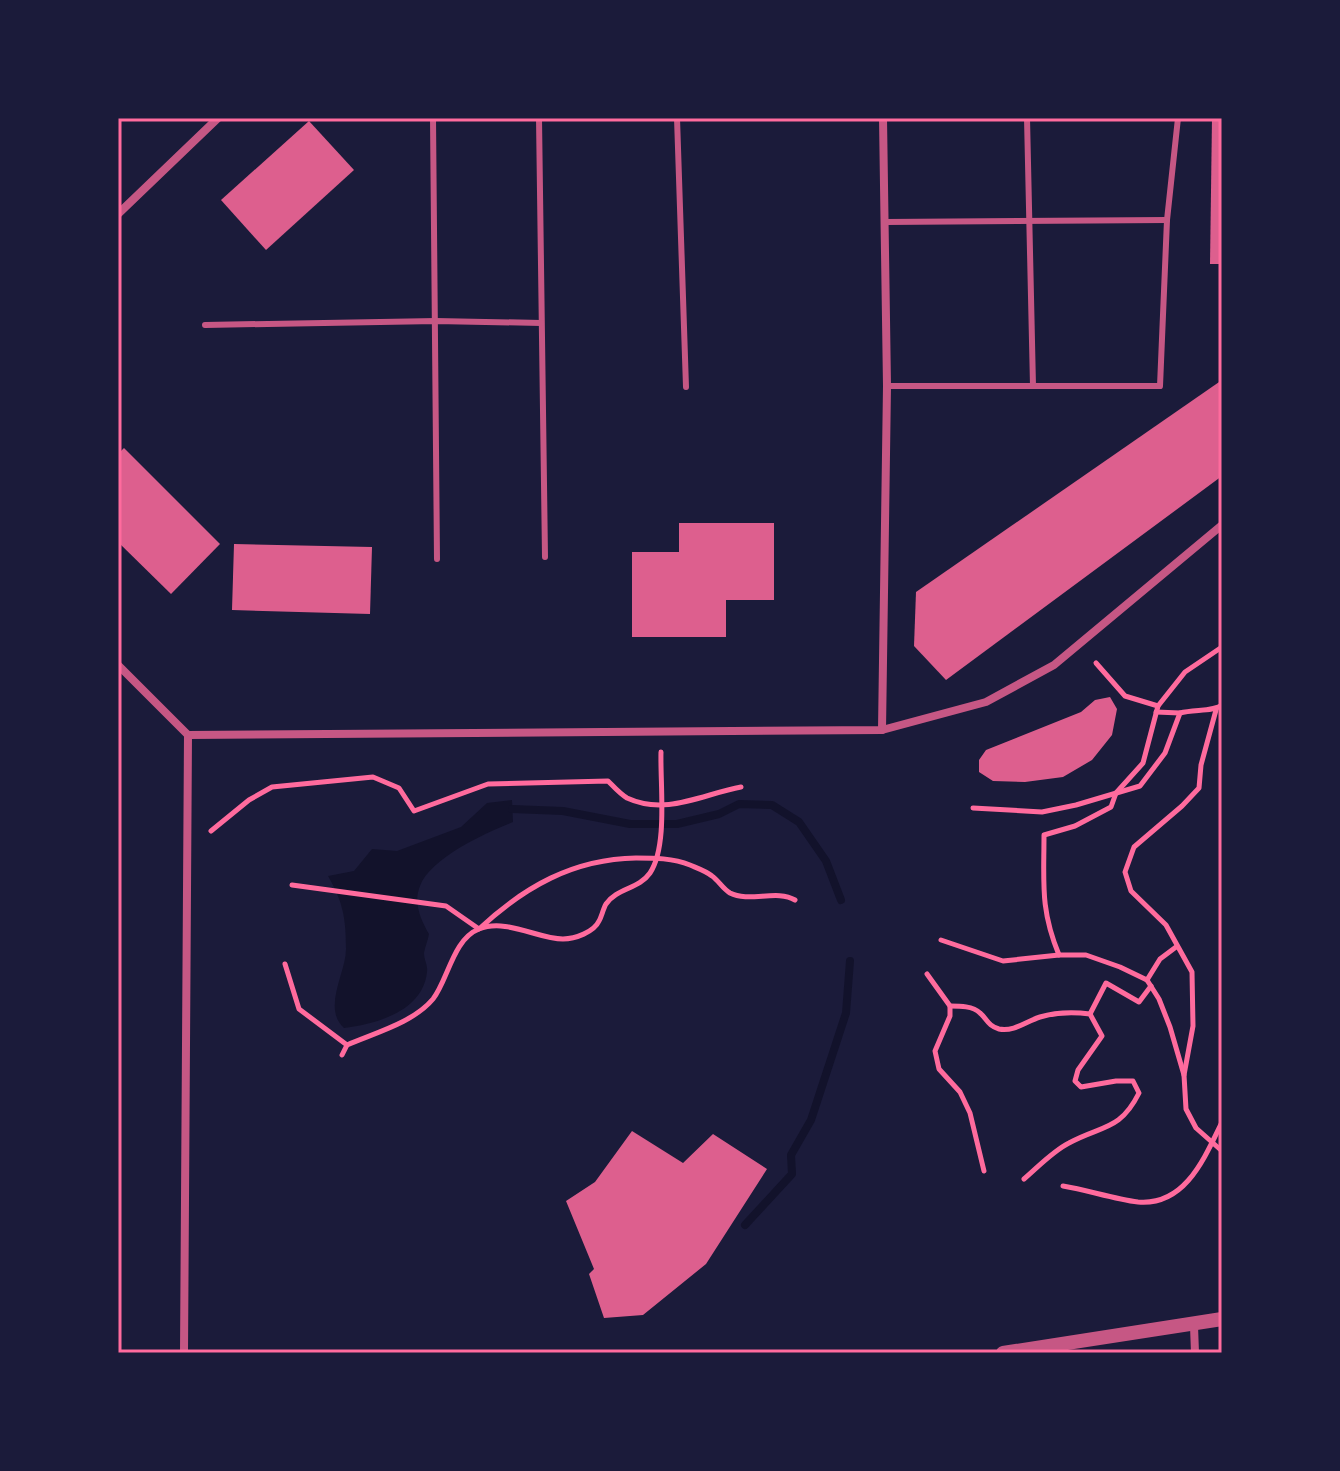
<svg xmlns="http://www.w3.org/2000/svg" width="1340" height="1471" font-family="'PT Sans',sans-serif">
<rect width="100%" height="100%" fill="#1b1b3a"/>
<path fill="#12122b" d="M512 800 513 822C487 832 430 858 420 886 413 903 421 920 429 934 428 940 425 947 424 953 424 960 428 965 427 972 423 1011 377 1024 344 1028 322 1008 346 973 346 949 346 918 343 902 328 876L354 871 372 849 397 851 461 827 487 803Z"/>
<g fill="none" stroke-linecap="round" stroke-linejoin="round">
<g stroke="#12122b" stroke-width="8">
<path d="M512 809 563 811 630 824H677L719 814 739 804 772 805 799 822 826 861 841 900"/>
<path d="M745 1225 792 1174 791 1155 811 1120 846 1013 850 961"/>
</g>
</g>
<g fill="#dd5f8e">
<path d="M1212 118H1222V264H1210Z"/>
<path d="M309 121 354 170 266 250 221 200Z"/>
<path d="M1222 380V476L946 680 914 646 916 592Z"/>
<path d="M124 448 220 544 171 594 118 542V454Z"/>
<path d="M679 523H774V600H726V637H632V552H679Z"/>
<path d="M234 544 372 547 370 614 232 610Z"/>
<path d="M1110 697 1117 709 1112 735 1092 760 1063 777 1025 782 993 781 979 772V760L986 750 1081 712 1095 700Z"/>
<path d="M632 1131 683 1163 713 1134 767 1169 706 1264 643 1315 604 1318 589 1274 594 1269 566 1201 595 1182Z"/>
</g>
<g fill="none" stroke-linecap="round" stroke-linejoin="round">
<g stroke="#ff6b9d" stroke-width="5">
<path d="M1096 663 1125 696 1158 706"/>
<path d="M1156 712 1180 713"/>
<path d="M973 808 1042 812 1076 805 1140 786 1165 753 1180 713C1194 709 1213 712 1222 705"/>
<path d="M211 831 249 800 272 787 373 777 399 788 414 811 488 784 608 781C613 786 620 794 627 798 666 816 703 794 741 787"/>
<path d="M292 885 446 906 479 929C524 887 573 859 636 858 654 858 673 858 690 865 697 868 706 871 712 876 718 880 723 889 730 893 749 903 777 889 795 900"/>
<path d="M941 940 1003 961 1059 955H1086L1120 967 1147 980 1159 999 1170 1027 1184 1075 1186 1109 1196 1128 1222 1151"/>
<path d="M1059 955C1040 909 1044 883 1044 835L1075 826 1111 807 1116 793 1143 763 1158 706 1185 672 1222 647"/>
<path d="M285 964 299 1009 347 1045"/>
<path d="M927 974 950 1006V1016L935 1051 939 1069 960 1092 970 1113 984 1171"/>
<path d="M1147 980 1160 959 1176 947"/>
<path d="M950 1006C960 1006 973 1006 980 1013 987 1019 988 1026 999 1029 1014 1032 1027 1021 1040 1017 1057 1012 1073 1012 1090 1014L1102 1036 1078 1070 1075 1081 1081 1087 1116 1081H1133L1139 1093C1120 1131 1102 1125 1069 1143 1053 1151 1038 1167 1024 1179"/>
<path d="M1090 1014 1106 983 1139 1002 1151 986"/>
<path d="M342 1055 347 1045C374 1033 413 1023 433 999 448 980 453 939 479 929 506 918 538 939 563 939 575 939 594 932 599 921 602 916 603 909 606 904 617 888 639 889 650 873 668 846 660 785 661 752"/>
<path d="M1184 1075 1193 1026 1192 972 1166 925 1131 891 1125 872 1134 847 1182 806 1199 788 1201 765 1216 710"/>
<path d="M1063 1186C1088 1190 1113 1199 1138 1202 1185 1206 1204 1159 1222 1122"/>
</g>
<g stroke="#c65784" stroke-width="6">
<path d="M433 118 437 559"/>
<path d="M539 118 545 557"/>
<path d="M677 118 686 387"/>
<path d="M1027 118 1033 386"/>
<path d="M885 222 1167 220"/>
<path d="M205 325 436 321 541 323"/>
<path d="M887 386H1160L1167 220 1178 118"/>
</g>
<g stroke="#c65784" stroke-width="8">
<path d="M118 214 218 118"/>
<path d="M118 665 188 735 882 730 986 702 1054 665 1222 525"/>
<path d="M882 730 887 386 883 118"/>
<path d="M1194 1326 1195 1353"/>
<path d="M184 1353 188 735"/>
</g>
<path stroke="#c65784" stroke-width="14" d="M1003 1353 1222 1319"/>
</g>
<rect width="1340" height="1471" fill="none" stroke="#1b1b3a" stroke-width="240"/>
<rect x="120" y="120" width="1100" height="1231" fill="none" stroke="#ff6b9d" stroke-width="3"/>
</svg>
